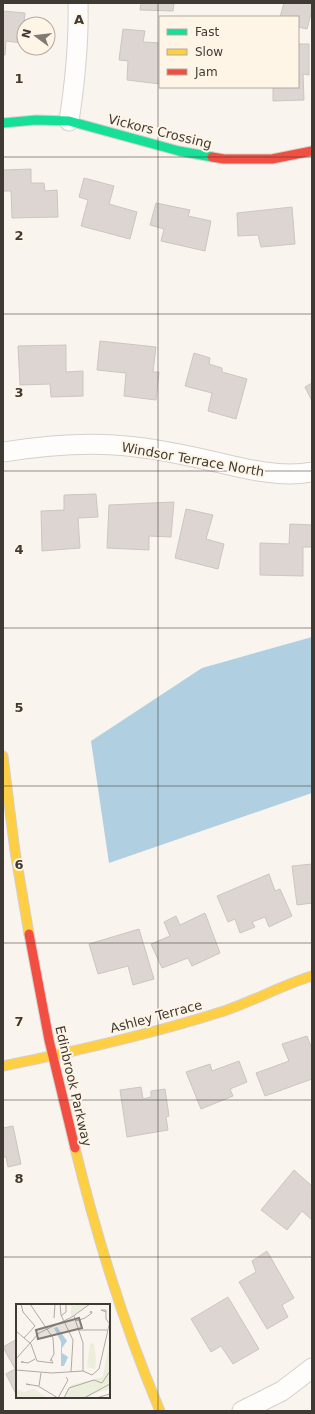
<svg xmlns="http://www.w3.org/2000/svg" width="315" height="1414" font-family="'DejaVu Sans',sans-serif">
<rect width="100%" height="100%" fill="#f9f4ed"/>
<path fill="#b0d0e2" d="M312 637V793L109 863 91 741 202 668Z"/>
<g fill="#dcd5d2" stroke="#ccc6c3">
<path d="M141 3H171L174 4 173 11 140 10Z"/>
<path d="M284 3H312V10L307 29 298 27V17H280Z"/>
<path d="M3 11 25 13 22 43 6 41 5 55H3Z"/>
<path d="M123 29 145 31 143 42 160 43V84L127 80 128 61 119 60Z"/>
<path d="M298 44H309V75L303 74 304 100 273 101V87H298Z"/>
<path d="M31 169V183H44L45 191 57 190 58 217 12 218 11 191H3V170Z"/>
<path d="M84 178 114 186 109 204 137 212 130 239 81 226 88 200 79 197Z"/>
<path d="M156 203 190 210 188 216 211 221 205 251 161 241 164 229 150 225Z"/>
<path d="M292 207 295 244 261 247 258 235 238 236 237 213Z"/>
<path d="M100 341 156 347 153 372H159L156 400 124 396 126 373 97 370Z"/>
<path d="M66 345V372L83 371V396L51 397 50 384 20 385 18 346Z"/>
<path d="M194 353 210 358 209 364 222 368V372L247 379 236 419 208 411 212 393 185 386Z"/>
<path d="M312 383V401L305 387Z"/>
<path d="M96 494 98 517 78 518 80 548 42 551 41 511 64 510V495Z"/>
<path d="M174 502 171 537 149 536V550L107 548 109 505Z"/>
<path d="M186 509 213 515 206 539 224 544 218 569 175 558Z"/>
<path d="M290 524 312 525V547H303V576L260 575V543L289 544Z"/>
<path d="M312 864V903L297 905 292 866Z"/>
<path d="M269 874 275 891 280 889 292 916 269 927 265 917 252 922 255 927 240 933 235 919 228 922 217 896Z"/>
<path d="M205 913 220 953 192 966 188 958 162 968 151 944 170 936 164 922 176 916 180 925Z"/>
<path d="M139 929 154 979 133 985 128 966 98 974 89 944Z"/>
<path d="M307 1036 312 1049V1079L265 1096 256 1073 289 1061 282 1044Z"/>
<path d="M239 1061 247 1082 230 1089 233 1096 201 1109 186 1072 210 1064 212 1071Z"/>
<path d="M141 1087 143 1099 151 1097V1091L165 1089 169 1116 166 1117 168 1130 127 1137 120 1090Z"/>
<path d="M13 1126 21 1164 8 1167 6 1157H3V1128Z"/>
<path d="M294 1170 312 1186V1220L302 1211 287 1230 261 1210Z"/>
<path d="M267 1251 294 1298 282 1305 288 1317 267 1329 239 1282 256 1272 252 1261Z"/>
<path d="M228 1297 259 1349 233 1364 221 1346 211 1352 191 1319Z"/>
<path d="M17 1339V1396L6 1374 15 1369 3 1347Z"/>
</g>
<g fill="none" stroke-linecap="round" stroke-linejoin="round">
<defs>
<g id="street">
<path d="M69 121C75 82 79 43 78 3"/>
<path d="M3 452C46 445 92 441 136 447 163 450 190 456 216 462 245 469 283 478 312 472"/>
<path d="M242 1411 282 1391 312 1368"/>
</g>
<path id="fast" d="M3 123 36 120 69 121 179 151 212 157"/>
<g id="slow">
<path d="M3 756 15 851 29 934"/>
<path d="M3 1066C77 1051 152 1034 224 1011 254 1001 282 985 312 976"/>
<path d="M75 1148C97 1238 124 1326 160 1411"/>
</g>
<g id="jam">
<path d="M212 157 224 159H272L312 151"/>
<path d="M29 934 49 1040 75 1148"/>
</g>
</defs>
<use href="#street" stroke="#d5d0ca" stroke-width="21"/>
<use href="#fast" stroke="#d5d0ca" stroke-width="11"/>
<use href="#slow" stroke="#d5d0ca" stroke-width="11"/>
<use href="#jam" stroke="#d5d0ca" stroke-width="11"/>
<use href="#street" stroke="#fefdfc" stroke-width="19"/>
<use href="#fast" stroke="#16e098" stroke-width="9"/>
<use href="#slow" stroke="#ffcf43" stroke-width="9"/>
<use href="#jam" stroke="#f24e42" stroke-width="9"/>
</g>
<path fill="none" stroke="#3f3b34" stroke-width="1" stroke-opacity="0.55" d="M158 3V1411M3 157H312M3 314H312M3 471H312M3 628H312M3 786H312M3 943H312M3 1100H312M3 1257H312"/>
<g text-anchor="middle" stroke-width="4" stroke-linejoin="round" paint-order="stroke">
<g font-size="13" fill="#3f3b34" stroke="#fff5e7">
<text transform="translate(160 131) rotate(14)" y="5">Vickors Crossing</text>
<text transform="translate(193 459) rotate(10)" y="5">Windsor Terrace North</text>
<text transform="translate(156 1016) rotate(-15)" y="5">Ashley Terrace</text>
<text transform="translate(74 1086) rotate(77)" y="5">Edinbrook Parkway</text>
</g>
</g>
<g transform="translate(16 1304)">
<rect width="94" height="94" fill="#f9f4ed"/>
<path d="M55 0H73L55 13ZM94 34V85L76 90 74 94H47L55 81 87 73ZM78 39 80 57 79 65 71 63 74 40ZM0 85 8 88 18 85 31 94H0Z" fill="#ebeeda"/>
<path d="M41 23 51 37 46 44V49L52 53 48 62H45V38L38 24Z" fill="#b0d0e2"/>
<path fill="none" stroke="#afaaa3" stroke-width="1" d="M5 0 7 8 19 22 8 34M14 0 37 34 38 50 34 57M44 0 45 11 57 36 55 68M90 8 85 6H90V15L93 19M45 12 50 8V0M58 12 67 39V67M38 14 39 0M60 17 69 14 76 9 75 7 74 9M62 26H91M0 27 15 40 21 57 37 59 35 55M0 55 23 29 56 13 74 0M8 58H5L12 59 19 55M0 66 36 69 67 67M67 67 76 71 83 65 94 17M14 81 10 80 22 82 42 94 52 76 50 73M23 82 25 69M48 94 53 84 78 76 86 79 94 67M68 94 94 80M80 94 94 90"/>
<path fill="#807c75" fill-opacity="0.15" stroke="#807c75" stroke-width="2" d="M63 14 66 24 22 35 20 26Z"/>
<rect width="94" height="94" fill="none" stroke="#3f3b34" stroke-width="2"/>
</g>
<g font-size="13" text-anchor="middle" font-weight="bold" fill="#3f3b34" stroke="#fff5e7" stroke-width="4" stroke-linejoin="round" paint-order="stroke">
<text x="79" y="24">A</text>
<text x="19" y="83">1</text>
<text x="19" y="240">2</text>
<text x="19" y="397">3</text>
<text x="19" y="554">4</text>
<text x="19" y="712">5</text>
<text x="19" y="869">6</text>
<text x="19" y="1026">7</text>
<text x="19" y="1183">8</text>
</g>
<rect width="315" height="1414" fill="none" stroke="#3f3b34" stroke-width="8"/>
<rect x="159" y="16" width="140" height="72" fill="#fff5e7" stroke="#b2ab9f"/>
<rect x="167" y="29" width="20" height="6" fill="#16e098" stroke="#b2ab9f"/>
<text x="195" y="36" font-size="12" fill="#3f3b34">Fast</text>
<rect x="167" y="49" width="20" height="6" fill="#ffcf43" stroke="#b2ab9f"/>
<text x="195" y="56" font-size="12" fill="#3f3b34">Slow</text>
<rect x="167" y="69" width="20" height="6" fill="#f24e42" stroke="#b2ab9f"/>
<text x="195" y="76" font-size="12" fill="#3f3b34">Jam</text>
<g transform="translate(36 36) rotate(285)"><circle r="19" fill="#fff5e7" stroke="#b2ab9f"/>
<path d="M0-3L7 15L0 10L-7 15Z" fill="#807c75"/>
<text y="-6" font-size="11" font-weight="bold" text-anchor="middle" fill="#3f3b34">N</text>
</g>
</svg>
